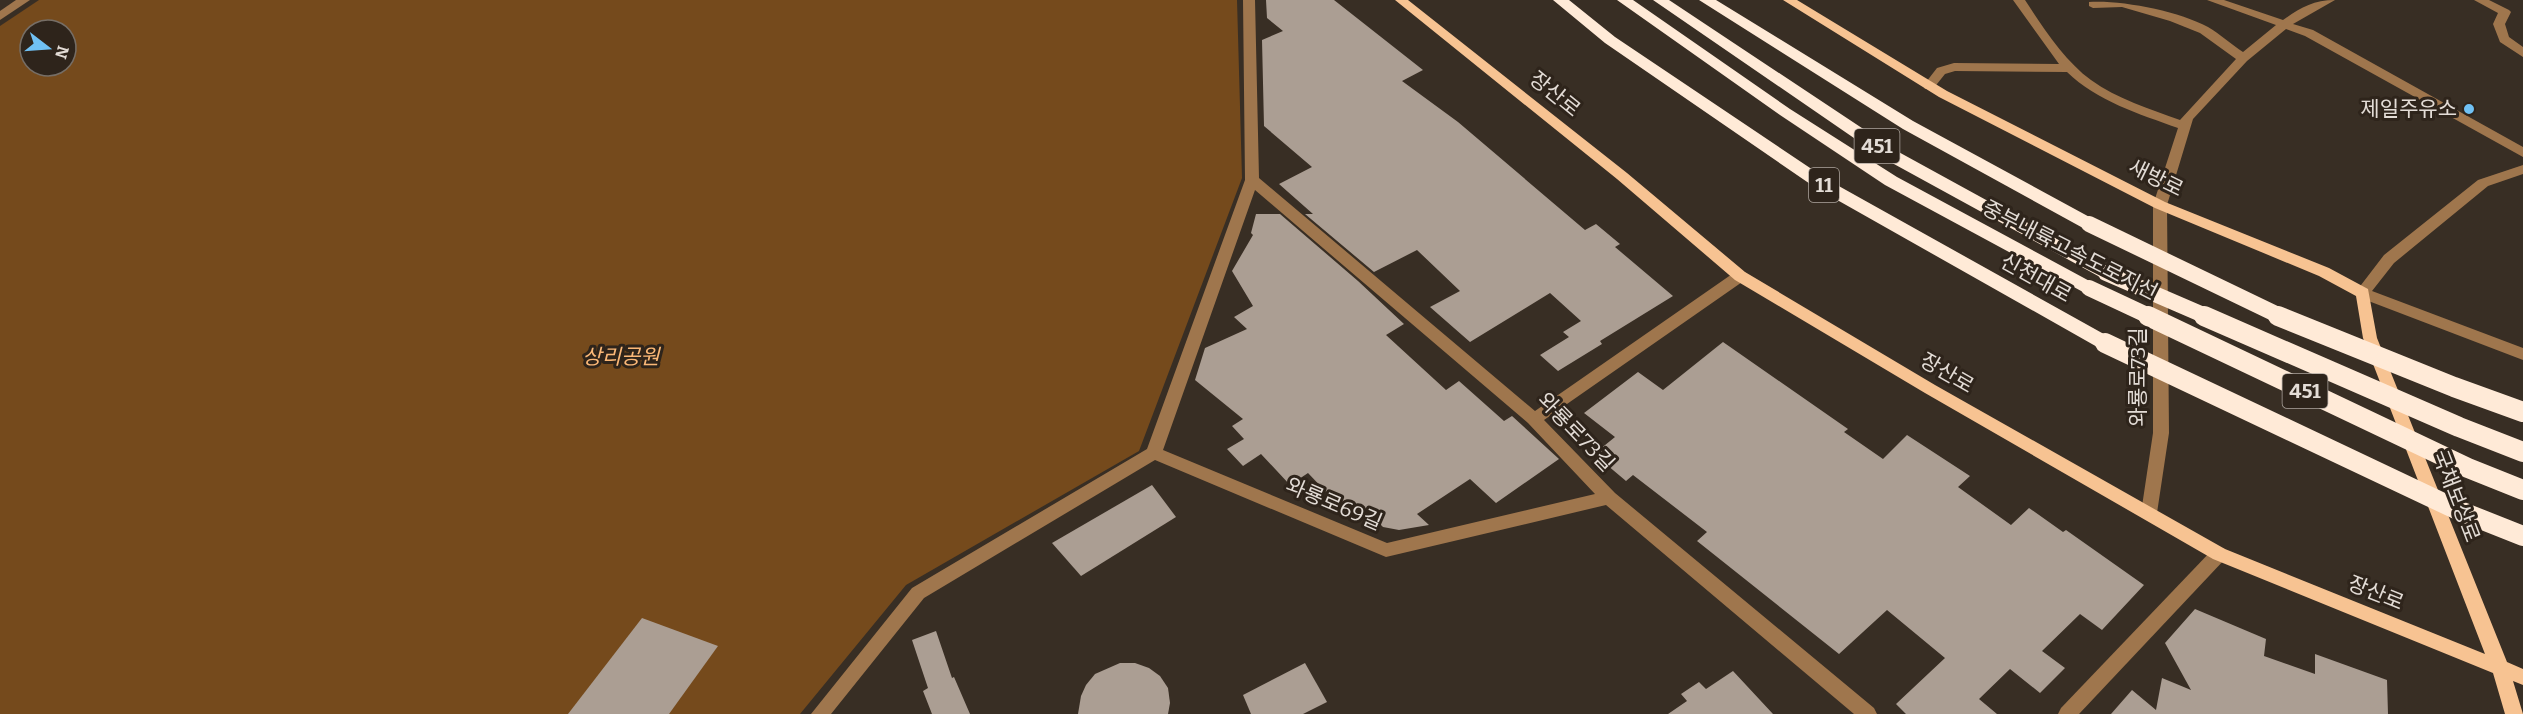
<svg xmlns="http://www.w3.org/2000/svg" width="2523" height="714" font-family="Bitter,'Noto Sans KR',serif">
<rect width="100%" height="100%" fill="#382e24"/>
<path fill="#754a1c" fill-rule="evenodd" d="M39 0H1237L1242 178 1139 451 906 585 800 714H0V26ZM30 30H66V66H30Z"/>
<g fill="#ab9e93">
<path d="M1266 0H1334L1423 70 1402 81 1458 122 1585 230 1596 224 1620 244 1615 247 1673 296 1600 341 1602 344 1558 371 1540 355 1569 337 1563 332 1581 321 1550 293 1470 342 1430 307 1460 291 1417 250 1374 272 1305 214H1313L1279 184 1312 167 1264 126 1262 40 1283 31 1267 18Z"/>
<path d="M1256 214H1280L1358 281 1404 324 1386 335 1446 390 1459 381 1504 421 1512 416 1559 459 1496 503 1470 479 1417 514 1429 525 1399 530 1383 527 1363 507 1349 516 1308 473 1290 485 1261 454 1243 466 1227 449 1244 439 1232 426 1243 419 1195 380 1205 348 1247 329 1234 317 1253 306 1232 271 1253 235 1251 233Z"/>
<path d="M1723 342 1848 429 1844 432 1883 459 1907 435 1970 476 1958 487 2011 525 2029 508 2063 532 2066 530 2144 585 2102 630 2080 614 2042 651 2065 668 2040 693 2010 669 1979 699 1997 714H1906L1896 704 1945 658 1887 610 1839 654 1697 541 1707 532 1633 475 1626 481 1594 454 1615 437 1584 413 1638 372 1663 390Z"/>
<path d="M1152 485 1176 517 1081 576 1052 543Z"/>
<path d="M2195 609 2266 639 2264 656 2315 674V654L2387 680 2388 714H2111L2132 690 2156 710 2162 678 2191 690 2165 643Z"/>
<path d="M642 618 718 646 669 714H568Z"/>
<path d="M936 631 952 678 954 677 970 714H932L923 691 928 688 912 640Z"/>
<path d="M1120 663H1135L1149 668 1160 676 1168 688 1170 703 1168 714H1078L1081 696 1086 685 1095 674Z"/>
<path d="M1305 663 1327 702 1303 714H1251L1243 695Z"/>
<path d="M1733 671 1773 714H1668L1687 701 1681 694 1699 682 1706 689Z"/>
</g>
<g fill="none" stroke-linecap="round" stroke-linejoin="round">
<g fill="#9f764d" fill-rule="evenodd">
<path d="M16 0H30L0 20V11Z"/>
<path d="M1243 0H1255L1259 178 1535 411 1735 272H1745L1747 276 1745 280 1544 420 1615 493 1874 708 1877 714H1854L1606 505 1386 557 1155 460 924 598 831 714H811L912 588 1147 449 1245 180ZM1255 190 1528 423 1595 494 1387 543 1163 450Z"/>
<path d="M2013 0H2025C2044 29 2065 61 2091 80 2117 99 2150 109 2180 120L2236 59 2200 33 2170 21 2122 7 2093 8 2089 6V2C2122 0 2178 11 2208 27 2220 34 2231 44 2243 52L2276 25 2207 0H2224L2283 20C2300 8 2313 0 2335 0L2293 24 2313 30 2523 147V157L2305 36 2286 29 2247 61 2193 119 2167 205 2169 433 2157 513 2155 518 2149 520 2143 518 2141 513 2153 433V205L2178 128C2139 114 2097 101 2067 72L1955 71 1945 74 1933 89H1925L1923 86 1937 68 1954 63 2059 64Z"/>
<path d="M2474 0H2489L2509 10 2511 12 2505 24 2509 37 2523 47V57L2500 42 2493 24 2498 13Z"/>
<path d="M2523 165V174L2488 186 2394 263 2372 291 2523 348V360L2358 297 2356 293 2358 289 2384 255 2478 180Z"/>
<path d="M2219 547 2225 549 2227 554 2225 559 2079 714H2058L2061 708 2213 549Z"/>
</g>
<path fill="#f7c392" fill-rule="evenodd" d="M1395 0H1408L1627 173 1745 272 1935 385 2225 549 2485 654 2363 338 2356 296 2319 276 2155 208 1939 97 1783 0H1797L1947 91 2165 202 2329 268 2368 289 2377 338 2507 662 2523 669V685L2513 681 2523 714H2505L2493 673 2213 559 1925 393 1735 280 1617 179Z"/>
<g fill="#ffead7" fill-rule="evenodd">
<path d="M1553 0H1569L1615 37 1828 180 2111 338 2114 343 2111 348 2105 350 2099 348 1816 188 1605 43Z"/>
<path d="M1617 0H1633L1790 109 1897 177 2095 284 2098 288 2095 292 2089 294 2083 292 1885 185 1780 115Z"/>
<path d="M1653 0H1669L1895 150 2112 269 2115 273 2112 277H2100L1883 158Z"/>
<path d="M1699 0H1716L1913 121 2095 220 2097 224 2095 228H2083L1903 129Z"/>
</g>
<g stroke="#ffead7" stroke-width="16">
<path d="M2089 224 2282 317"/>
<path d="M2106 273 2208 317"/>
<path d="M2089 288 2151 317"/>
</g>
<g stroke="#ffead7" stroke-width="20">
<path d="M2148 316 2468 468 2523 490"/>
<path d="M2204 316 2459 427 2523 452"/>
<path d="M2278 316 2454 387 2523 412"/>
<path d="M2105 343 2460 511 2523 536"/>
</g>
</g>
<circle fill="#70c1f4" stroke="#2e241b" stroke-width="2" cx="2469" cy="109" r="6"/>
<g text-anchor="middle" stroke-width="6" stroke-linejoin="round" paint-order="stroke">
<g fill="#2e241b" stroke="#ada59e" stroke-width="1.5">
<rect x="1854.5" y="129" width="45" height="34" rx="4.5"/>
<rect x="1809" y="168" width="30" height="34" rx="4.5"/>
<rect x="2282.5" y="374" width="45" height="34" rx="4.5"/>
</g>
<g font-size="20" font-weight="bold" fill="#e3dcd6">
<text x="1877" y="153">451</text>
<text x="1824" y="192">11</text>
<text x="2305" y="398">451</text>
</g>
<g font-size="21" fill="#e3dcd6" stroke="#2e241b">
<text transform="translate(1555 94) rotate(39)" y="7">장산로</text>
<text transform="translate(2156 178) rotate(26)" y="7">새방로</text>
<text transform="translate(2070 250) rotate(27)" y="7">중부내륙고속도로지선</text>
<text transform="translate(2036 278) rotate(29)" y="7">신천대로</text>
<text transform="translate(1947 373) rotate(30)" y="7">장산로</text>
<text transform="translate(2138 377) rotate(-90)" y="7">와룡로73길</text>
<text transform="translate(1576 432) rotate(46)" y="7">와룡로73길</text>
<text transform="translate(2456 496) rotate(69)" y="7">국채보상로</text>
<text transform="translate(1334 504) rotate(23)" y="7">와룡로69길</text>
<text transform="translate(2376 593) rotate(22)" y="7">장산로</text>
</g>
<g font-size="21" fill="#e3dcd6" stroke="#2e241b" text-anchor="end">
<text x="2457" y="116">제일주유소</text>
</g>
<g font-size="21" font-style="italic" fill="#fbb877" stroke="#2e241b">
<text x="621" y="364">상리공원</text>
</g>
</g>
<g transform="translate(48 48) rotate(107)"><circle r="28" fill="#2e241b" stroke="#766e66" stroke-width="1.5"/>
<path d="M0-4.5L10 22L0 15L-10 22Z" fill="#70c1f4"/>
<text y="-9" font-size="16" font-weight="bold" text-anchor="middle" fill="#e3dcd6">N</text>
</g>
</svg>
